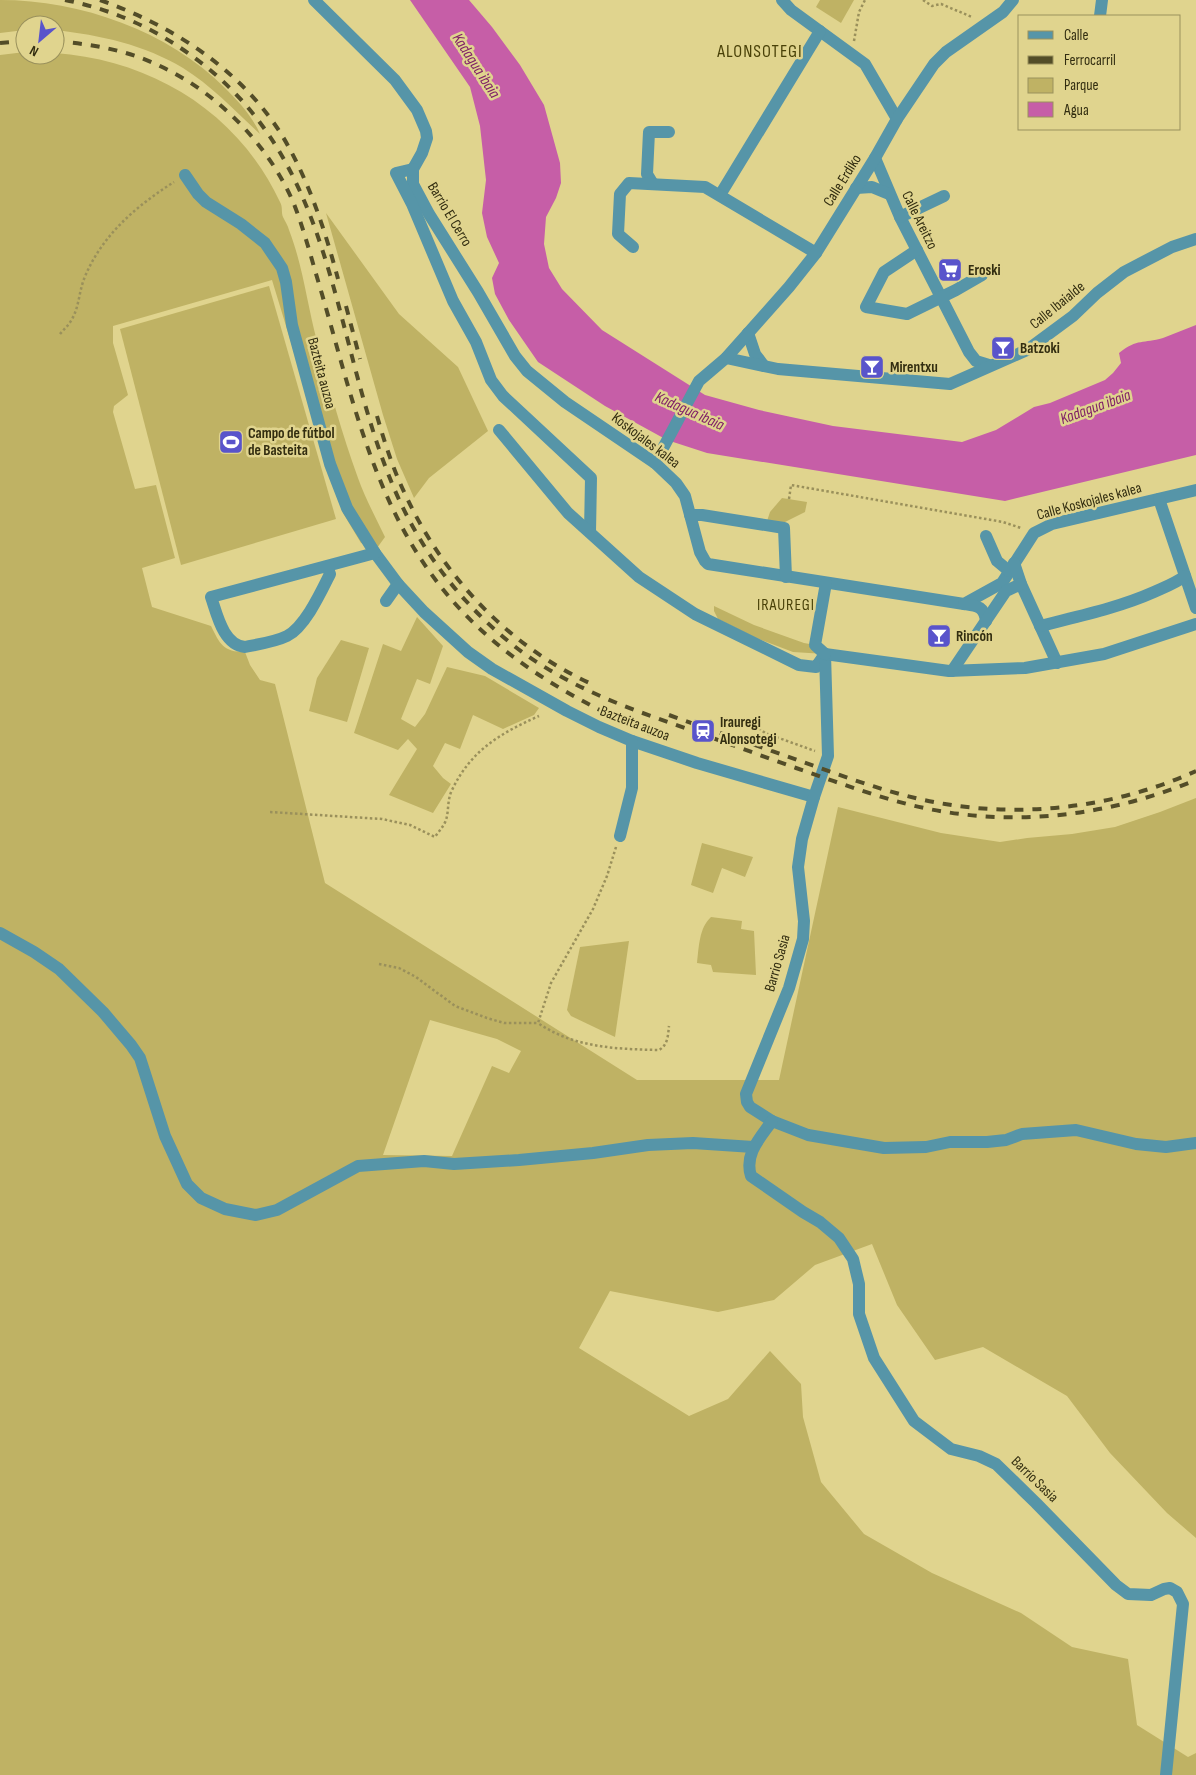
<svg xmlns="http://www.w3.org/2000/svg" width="1196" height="1775" font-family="'Sofia Sans Condensed',sans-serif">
<rect width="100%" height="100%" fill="#e0d48e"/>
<g fill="#bfb264" fill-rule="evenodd">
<path d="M0 0C81 0 168 31 225 88 239 102 252 116 260 134 235 111 212 86 183 68 145 45 100 35 55 30V25H25V30L0 33Z"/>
<path d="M820 0H854L841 23 816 7Z"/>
<path d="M25 52V55H55V53C152 60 238 112 280 202 283 207 281 212 283 217 285 221 288 226 289 230 303 266 307 304 317 341 329 387 342 434 358 478 365 498 376 518 385 537L377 548 361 543 343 513 272 280 113 326V343L128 395 114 406 113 412 135 489 156 485 175 558 142 568 152 607 211 626C220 644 223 652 245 652L250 665 260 680 275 684 325 883 637 1080H779L838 807 941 833 1000 842 1027 838 1072 834 1115 827 1160 812 1196 798V1538L1167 1513 1110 1453 1067 1396 983 1347 935 1360 897 1305 872 1244 815 1265 774 1300 718 1312 610 1291 579 1348 689 1416 728 1399 770 1351 801 1384 803 1417 821 1482 864 1534 932 1573 1021 1613 1072 1647 1128 1659 1137 1725 1188 1757 1196 1753V1775H0V55ZM430 1020 497 1039 521 1051 509 1073 492 1066 452 1156 383 1155Z"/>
<path d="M326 213 399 314 458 367 488 431 429 478 414 498 397 459 383 415Z"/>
<path d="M269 286 336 519 181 565 120 329Z"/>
<path d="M782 498 807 502 805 512 781 524 767 521 770 512Z"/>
<path d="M714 606 754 625 804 643 815 645 825 654 793 652 756 638 718 619 714 611Z"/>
<path d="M417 617 443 646 430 684 417 679 401 719 415 727 425 714 447 667 485 676 539 708 534 715 503 729 473 715 460 749 445 743 433 766 443 778 451 784 433 813 389 795 417 749 408 739 398 750 354 733 383 644 401 651Z"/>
<path d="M341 640 369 648 347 722 309 711 317 678Z"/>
<path d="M702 843 753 857 745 877 722 868 713 893 691 885Z"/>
<path d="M711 917 742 921 741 929 754 931 756 975 713 972 711 965 697 963C699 947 699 928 711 917Z"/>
<path d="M629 941 615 1037 571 1016 567 1010 580 947Z"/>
</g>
<path fill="#c65ea7" d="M410 0H469L492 27 520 65 544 105 560 163 561 183 556 198 546 217 544 244 549 268 562 289 602 330 705 395 759 410 833 426 962 442 996 430 1034 407 1050 403 1105 380 1113 373 1121 363 1119 353C1138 338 1143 344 1163 338 1174 334 1185 329 1196 325V455L1005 501 707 453 667 440 605 406 538 362 509 320 495 294 492 278 499 263 487 237 482 213 486 180 480 126 470 87Z"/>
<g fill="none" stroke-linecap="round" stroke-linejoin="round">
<g stroke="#9a905b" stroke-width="2.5" stroke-dasharray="2.5 2.5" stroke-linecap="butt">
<path d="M923 0 932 6 941 4 972 17"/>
<path d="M854 41 859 12 865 0"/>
<path d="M60 334C64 329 69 325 72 319 79 307 79 292 84 279 101 236 136 206 174 182"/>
<path d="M789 499 791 485 1003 522 1021 528"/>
<path d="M755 725 765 733 815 751"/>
<path d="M270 812 382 819 410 825 435 837C439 831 444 826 446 820 449 811 447 800 452 790 471 750 501 733 539 716"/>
<path d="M616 847 607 876 593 909 551 983 538 1023C574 1048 617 1049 659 1050 668 1045 668 1035 669 1026"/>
<path d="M379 964 399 968 416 977 455 1006 487 1018 504 1023H538"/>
</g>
<g stroke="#5695a8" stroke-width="12">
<path d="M314 0 395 80 417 110 426 131 427 138 422 153 413 169V184L429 214 478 292 515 356 527 371 565 402 655 463 676 483 685 496 700 552 705 561 708 564 964 604 1002 583 1034 533 1052 524 1196 490"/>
<path d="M782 0 791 10 865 64 897 119"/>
<path d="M1100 16 1102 0"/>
<path d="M875 158 900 217 969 352 976 361 989 365"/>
<path d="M413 169 396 173 412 204 453 301 476 342 491 380 503 396 591 478 590 532"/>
<path d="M185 175 198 194 206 202 241 224 265 243 282 268 286 282 292 325 330 464 347 508 375 553 398 584 424 612 468 652 492 669 567 711 599 727 632 741 697 763 814 797"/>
<path d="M653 184 647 174 649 132H669"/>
<path d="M856 188 872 187 889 194"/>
<path d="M720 195 820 31"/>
<path d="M900 217 944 196"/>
<path d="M633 247 618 234 620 194 629 183 705 187 816 253"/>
<path d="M917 250 884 272 866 307 907 314 956 290 982 275"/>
<path d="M748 333 755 354 764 366"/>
<path d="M726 358 778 369 950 384 1027 350 1073 316 1097 293 1124 272 1172 247 1196 239"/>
<path d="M499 430 568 513 639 577 695 614 799 665 816 667 825 654"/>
<path d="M655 463 699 381 726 358 789 287 816 253 875 158 897 119 934 64 946 52 1003 12 1013 0"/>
<path d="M1159 499 1196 608"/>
<path d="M690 515H702L784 528 786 577"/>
<path d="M986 536 997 561 1009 571"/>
<path d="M1014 563 1021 584 1057 663"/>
<path d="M327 566 330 574C321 592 305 627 287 636 275 642 259 644 245 647 223 645 217 614 211 597L375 553"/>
<path d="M386 601 398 584"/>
<path d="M964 604C977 606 984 606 986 621"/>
<path d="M1040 626C1079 616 1118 608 1154 592 1165 587 1176 583 1185 576"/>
<path d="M825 654 828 756 814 797 802 839 798 867 804 921 803 939 789 988 746 1094 747 1102 750 1107 772 1121 808 1135 884 1148 926 1147 950 1142H987L1006 1140 1022 1134 1076 1130 1136 1144 1166 1147 1196 1143"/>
<path d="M825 654 949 671 1025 668 1104 654 1196 624"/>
<path d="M825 654 815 645 826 583"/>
<path d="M952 671 1006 591 1021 584"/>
<path d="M620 836 632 788V741"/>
<path d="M0 933 34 952 59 969 103 1012 131 1045 140 1058 165 1136 187 1184 201 1198 225 1209 256 1215 277 1210 358 1166 424 1161 454 1164 519 1160 593 1153 648 1145 693 1143 753 1147"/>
<path d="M772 1121C760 1138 744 1154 751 1176L803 1212 820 1222 839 1238 853 1259 859 1284V1314L874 1358 914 1421 951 1449 979 1456 996 1464 1036 1503 1116 1585 1128 1594 1151 1595 1164 1589 1170 1588 1177 1592 1183 1604 1166 1775"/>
</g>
<g stroke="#534d28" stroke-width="4" stroke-dasharray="9 9" stroke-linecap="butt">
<path d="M65 0C111 9 154 28 192 56 335 159 330 327 389 476 407 522 433 565 466 601 489 626 515 649 543 666 583 691 627 708 671 723 713 738 754 753 796 768 840 783 884 800 929 809 1020 827 1111 815 1196 780"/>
<path d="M100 0C173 26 242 70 283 137 309 181 325 230 338 279"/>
<path d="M55 41C91 44 127 50 160 66 218 93 269 145 294 204 304 230 311 257 319 284 344 368 364 461 408 538 465 638 550 689 652 735"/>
<path d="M0 43 25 41"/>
<path d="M346 306 360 359"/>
<path d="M377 416C385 444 394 472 407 498 445 579 512 649 594 685"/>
<path d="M669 715C708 729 747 742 786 756 838 774 890 795 945 804 1029 818 1119 806 1196 771"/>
</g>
</g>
<defs>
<symbol id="supermarket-square" viewBox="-11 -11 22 22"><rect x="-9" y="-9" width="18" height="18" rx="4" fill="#5954cb" stroke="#e0d48e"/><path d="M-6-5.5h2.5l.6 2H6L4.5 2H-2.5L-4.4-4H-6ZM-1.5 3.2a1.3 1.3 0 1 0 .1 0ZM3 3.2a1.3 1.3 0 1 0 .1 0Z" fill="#fff"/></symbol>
<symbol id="bar-square" viewBox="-11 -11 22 22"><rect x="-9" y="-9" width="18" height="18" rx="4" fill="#5954cb" stroke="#e0d48e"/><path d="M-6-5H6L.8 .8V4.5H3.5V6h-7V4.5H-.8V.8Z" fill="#fff"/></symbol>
<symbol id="stadium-square" viewBox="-11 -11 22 22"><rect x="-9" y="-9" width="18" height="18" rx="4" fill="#5954cb" stroke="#e0d48e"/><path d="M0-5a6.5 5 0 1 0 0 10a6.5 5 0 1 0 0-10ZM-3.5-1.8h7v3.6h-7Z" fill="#fff"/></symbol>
<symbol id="station-square" viewBox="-11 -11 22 22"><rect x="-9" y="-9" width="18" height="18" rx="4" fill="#5954cb" stroke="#e0d48e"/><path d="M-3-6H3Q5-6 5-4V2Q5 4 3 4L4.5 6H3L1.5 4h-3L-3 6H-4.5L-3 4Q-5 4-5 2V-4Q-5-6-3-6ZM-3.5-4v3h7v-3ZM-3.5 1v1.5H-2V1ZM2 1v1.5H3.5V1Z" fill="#fff"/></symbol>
</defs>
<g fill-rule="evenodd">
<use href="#supermarket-square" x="936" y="256" width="28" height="28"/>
<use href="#bar-square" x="989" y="334" width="28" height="28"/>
<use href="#bar-square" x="858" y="353" width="28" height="28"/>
<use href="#stadium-square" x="217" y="428" width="28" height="28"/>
<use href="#bar-square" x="925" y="622" width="28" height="28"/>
<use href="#station-square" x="689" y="717" width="28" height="28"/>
</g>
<g text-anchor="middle" stroke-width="5" stroke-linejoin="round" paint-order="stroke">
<g font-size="15" fill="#322d10" stroke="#e0d48e">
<text transform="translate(842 180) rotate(-58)" y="5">Calle Erdiko</text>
<text transform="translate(450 214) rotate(59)" y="5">Barrio El Cerro</text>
<text transform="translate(920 220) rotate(64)" y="5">Calle Areitzo</text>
<text transform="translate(1057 305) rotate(-39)" y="5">Calle Ibaialde</text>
<text transform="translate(322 373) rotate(75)" y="5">Bazteita auzoa</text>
<text transform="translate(646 440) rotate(37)" y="5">Koskojales kalea</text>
<text transform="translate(1089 501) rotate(-15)" y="5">Calle Koskojales kalea</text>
<text transform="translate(635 723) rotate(21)" y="5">Bazteita auzoa</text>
<text transform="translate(777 963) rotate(-74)" y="5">Barrio Sasia</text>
<text transform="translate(1035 1479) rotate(44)" y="5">Barrio Sasia</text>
</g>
<g font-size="15" font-weight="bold" fill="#322d10" stroke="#e0d48e" text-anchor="start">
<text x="968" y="275">Eroski</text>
<text x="1020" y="353">Batzoki</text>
<text x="890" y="372">Mirentxu</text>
<text x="248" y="438">Campo de fútbol<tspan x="248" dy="17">de Basteita</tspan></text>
<text x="956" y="641">Rincón</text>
<text x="720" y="727">Irauregi<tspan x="720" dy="17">Alonsotegi</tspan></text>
</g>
<g font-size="16" font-style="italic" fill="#802167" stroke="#e0d48e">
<text transform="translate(477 65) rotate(57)" y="6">Kadagua ibaia</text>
<text transform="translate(1095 406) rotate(-20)" y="6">Kadagua ibaia</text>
<text transform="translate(690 410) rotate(24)" y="6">Kadagua ibaia</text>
</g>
<g font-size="16" letter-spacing="1" fill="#494108" stroke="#e0d48e">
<text x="786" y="610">IRAUREGI</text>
</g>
<g font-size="18" letter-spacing="1" fill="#494108" stroke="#e0d48e">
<text x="760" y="57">ALONSOTEGI</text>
</g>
</g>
<rect x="1018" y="15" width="162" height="115" fill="#e0d48e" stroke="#9a915c"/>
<rect x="1028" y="31" width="25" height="8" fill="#5695a8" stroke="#9a915c"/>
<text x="1064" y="40" font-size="15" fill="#322d10">Calle</text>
<rect x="1028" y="56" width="25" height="8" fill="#534d28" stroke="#9a915c"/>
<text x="1064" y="65" font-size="15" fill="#322d10">Ferrocarril</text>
<rect x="1028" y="78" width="25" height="15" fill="#bfb264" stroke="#9a915c"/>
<text x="1064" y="90" font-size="15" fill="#322d10">Parque</text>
<rect x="1028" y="102" width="25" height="15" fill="#c65ea7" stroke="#9a915c"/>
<text x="1064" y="115" font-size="15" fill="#322d10">Agua</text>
<g transform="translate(40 40) rotate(208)"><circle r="24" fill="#e0d48e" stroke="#9a915c"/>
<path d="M0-4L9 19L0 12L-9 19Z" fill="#5954cb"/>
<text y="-8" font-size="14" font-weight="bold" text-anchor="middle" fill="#322d10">N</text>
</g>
</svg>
